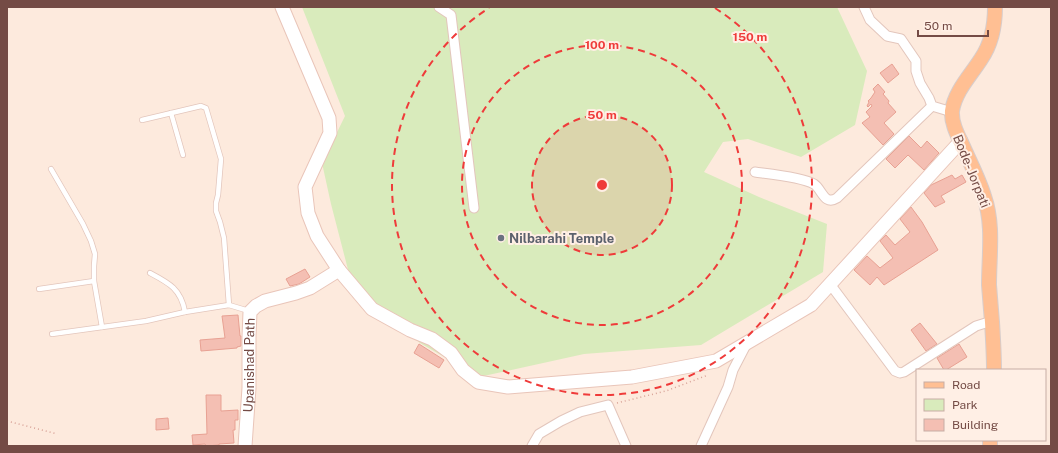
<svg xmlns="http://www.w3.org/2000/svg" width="1058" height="453" font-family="'Public Sans',sans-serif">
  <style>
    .green { fill: #d9ebbc }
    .building { fill: #f4bfb3; stroke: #e8a193 }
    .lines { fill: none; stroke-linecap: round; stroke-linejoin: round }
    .lane-casing { stroke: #e3c6bc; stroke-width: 6 }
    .street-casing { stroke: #e3c6bc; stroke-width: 11 }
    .secondary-casing { stroke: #e9c5b9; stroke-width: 15 }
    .primary-casing { stroke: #d8cdcb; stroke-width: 16 }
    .path { stroke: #d8a297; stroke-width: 1.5; stroke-dasharray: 1 3; stroke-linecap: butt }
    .lane { stroke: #fff; stroke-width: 4.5 }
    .street { stroke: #fff; stroke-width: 9 }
    .secondary { stroke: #fff; stroke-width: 13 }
    .primary { stroke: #ffbf93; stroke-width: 14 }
    .ring { fill: none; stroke: #ef3b3a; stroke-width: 2; stroke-dasharray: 7 5 }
    .worship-dot { fill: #6b7280; stroke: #ffefe5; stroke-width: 1.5 }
    .labels { text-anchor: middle; stroke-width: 4; stroke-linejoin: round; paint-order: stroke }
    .street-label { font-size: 13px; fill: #744b45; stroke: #ffefe5 }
    .worship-label { font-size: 13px; font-weight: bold; fill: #5b616d; stroke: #ffefe5; text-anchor: start }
    .centre { fill: #ef3b3a; stroke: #ffefe5; stroke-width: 2 }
    .ring-label { font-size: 12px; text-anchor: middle; font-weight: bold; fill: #ef3b3a; stroke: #ffefe5; stroke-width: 4; stroke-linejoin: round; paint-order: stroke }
  </style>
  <rect width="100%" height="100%" fill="#fdeadd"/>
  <!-- green -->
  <path class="green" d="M 302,7 L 837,7 L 867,71 L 855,125 L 801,157 L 748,139 L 723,142 L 704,172 L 759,197 L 827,224 L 823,272 L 701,345 L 584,354 L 479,377 L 420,343 L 352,285 L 331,204 L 322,163 L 345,116 Z"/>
  <!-- building -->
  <g class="building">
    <path d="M 892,64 L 899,74 L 888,83 L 880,73 Z"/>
    <path d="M 878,84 L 885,92 L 883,94 L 889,101 L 888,103 L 896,112 L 884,123 L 894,134 L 883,145 L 862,123 L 870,117 L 866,112 L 872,106 L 871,104 L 868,107 L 867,106 L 869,102 L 868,101 L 871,98 L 875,92 L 873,89 Z"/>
    <path d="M 909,136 L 921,148 L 927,141 L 939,153 L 924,170 L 908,155 L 895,168 L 886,159 Z"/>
    <path d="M 952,175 L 955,179 L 962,175 L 966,182 L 941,196 L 945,202 L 935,207 L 924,193 L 931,185 Z"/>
    <path d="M 911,207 L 922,222 L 938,250 L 884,285 L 877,277 L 870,285 L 854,270 L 867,256 L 880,268 L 893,258 L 880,241 L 886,235 L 895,245 L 910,232 L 900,219 Z"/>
    <path d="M 305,269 L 310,277 L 299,284 L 290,286 L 286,279 Z"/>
    <path d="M 238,315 L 240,336 L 241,336 L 241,346 L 237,347 L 237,348 L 201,351 L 200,340 L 225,338 L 222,316 Z"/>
    <path d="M 920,323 L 937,344 L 926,351 L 911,330 Z"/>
    <path d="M 419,344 L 444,360 L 439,368 L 414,353 Z"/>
    <path d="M 959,344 L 967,357 L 946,370 L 944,370 L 937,358 Z"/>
    <path d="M 206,395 L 221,395 L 221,411 L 238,410 L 238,420 L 235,420 L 235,430 L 233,430 L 234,443 L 219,444 L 219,445 L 206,446 L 205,444 L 193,445 L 192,435 L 207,434 Z"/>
    <path d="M 168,418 L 169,429 L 156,430 L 156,419 Z"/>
  </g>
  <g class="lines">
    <!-- lane casing -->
    <g class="lane-casing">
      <g id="lane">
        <path d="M 171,113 L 183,155"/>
        <path d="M 142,120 L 201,106 L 206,108 L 221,159 L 218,195 L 216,203 L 216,211 L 220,222 L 224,238 L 229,305"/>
        <path d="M 51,169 L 83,224 L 91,241 L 95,254 L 94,266 L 94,281 L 102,327"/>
        <path d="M 150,273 C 169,283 181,289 185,312"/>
        <path d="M 39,289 L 94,281"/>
        <path d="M 52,334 L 146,321 L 185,312 L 229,305 L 249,311"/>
      </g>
    </g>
    <!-- street casing -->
    <g class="street-casing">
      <g id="street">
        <path d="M 439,7 L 451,15 L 474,208"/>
        <path d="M 864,7 L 870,20 L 887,36 L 901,39 L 916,61 L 916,71 L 920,83 L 929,98 L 932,106 L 952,112"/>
        <path d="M 755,172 C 770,174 802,177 814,184 C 822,189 824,206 837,198 L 932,106"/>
        <path d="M 830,284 L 895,371 L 900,373 L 904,372 L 976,326 L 992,321"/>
        <path d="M 532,446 L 539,434 L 561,421 L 580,412 L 608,405 L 626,446"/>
        <path d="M 701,446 L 728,387 L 733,370 L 747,343"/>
      </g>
    </g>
    <!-- secondary casing -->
    <g class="secondary-casing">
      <g id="secondary">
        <path d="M 282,7 L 329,118 L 330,133 L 305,187 L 308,213 L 317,236 L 339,270 L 372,309 L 410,330 L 432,339 L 451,353 L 463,370 L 478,382 L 508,387 L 632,377 L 716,361 L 811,305 L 961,141"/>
        <path id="s1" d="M 245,446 L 249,388 L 249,337 L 250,312 L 256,306 L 265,301 L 296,293 L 310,288 L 339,270"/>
      </g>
    </g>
    <!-- primary casing -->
    <g class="primary-casing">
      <g id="primary">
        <path d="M 994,370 C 994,354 993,338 992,322 C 991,310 990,298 989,285 C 989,255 994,225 984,196 C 979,180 972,166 965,151 C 960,139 951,125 952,111 C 955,91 971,75 981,59 C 992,43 995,25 995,7"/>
        <path d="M 990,446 L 990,440"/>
      </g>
    </g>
    <!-- path -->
    <g class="path">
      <path d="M 617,403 L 666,391 L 708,375"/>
      <path d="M 7,421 L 57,434"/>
    </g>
    <!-- lane -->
    <use href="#lane" class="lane"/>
    <!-- street -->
    <use href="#street" class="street"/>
    <!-- secondary -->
    <use href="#secondary" class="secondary"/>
    <!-- primary -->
    <use href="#primary" class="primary"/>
  </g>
  <!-- distance rings -->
  <circle cx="602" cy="185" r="70" fill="#ef3b3a" fill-opacity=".12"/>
  <g class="ring">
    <circle cx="602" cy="185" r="70"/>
    <circle cx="602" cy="185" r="140"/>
    <path d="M715 8A210 210 0 1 1 489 8"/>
  </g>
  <!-- markers -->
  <circle class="worship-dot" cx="501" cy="238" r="4"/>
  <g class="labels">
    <!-- street labels -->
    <g class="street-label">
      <text transform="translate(972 171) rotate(68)" y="5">Bode- Jorpati</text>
      <text dy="5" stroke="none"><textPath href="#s1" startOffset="81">Upanishad Path</textPath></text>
    </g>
    <!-- worship labels -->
    <g class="worship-label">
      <text x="509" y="243">Nilbarahi Temple</text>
    </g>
  </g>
  <circle cx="602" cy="185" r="6" class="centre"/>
  <g class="ring-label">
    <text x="750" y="41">150 m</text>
    <text x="602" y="49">100 m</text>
    <text x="602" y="119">50 m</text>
  </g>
  <!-- border -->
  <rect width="1058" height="453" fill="none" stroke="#744b45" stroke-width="16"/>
  <!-- legend -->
  <rect x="916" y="369" width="130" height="72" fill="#ffefe5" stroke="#c7ada5"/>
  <rect x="924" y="382" width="20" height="6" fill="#ffbf93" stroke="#c7ada5"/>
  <text x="952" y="389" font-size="12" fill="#744b45">Road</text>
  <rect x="924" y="399" width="20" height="12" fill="#d9ebbc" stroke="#c7ada5"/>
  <text x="952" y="409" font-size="12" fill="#744b45">Park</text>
  <rect x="924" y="419" width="20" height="12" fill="#f4bfb3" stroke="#c7ada5"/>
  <text x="952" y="429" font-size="12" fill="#744b45">Building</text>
  <!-- scale -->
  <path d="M918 30v6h70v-6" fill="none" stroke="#744b45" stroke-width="2"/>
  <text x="924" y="30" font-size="12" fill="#744b45" stroke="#ffefe5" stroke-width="3" paint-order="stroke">50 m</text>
</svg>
